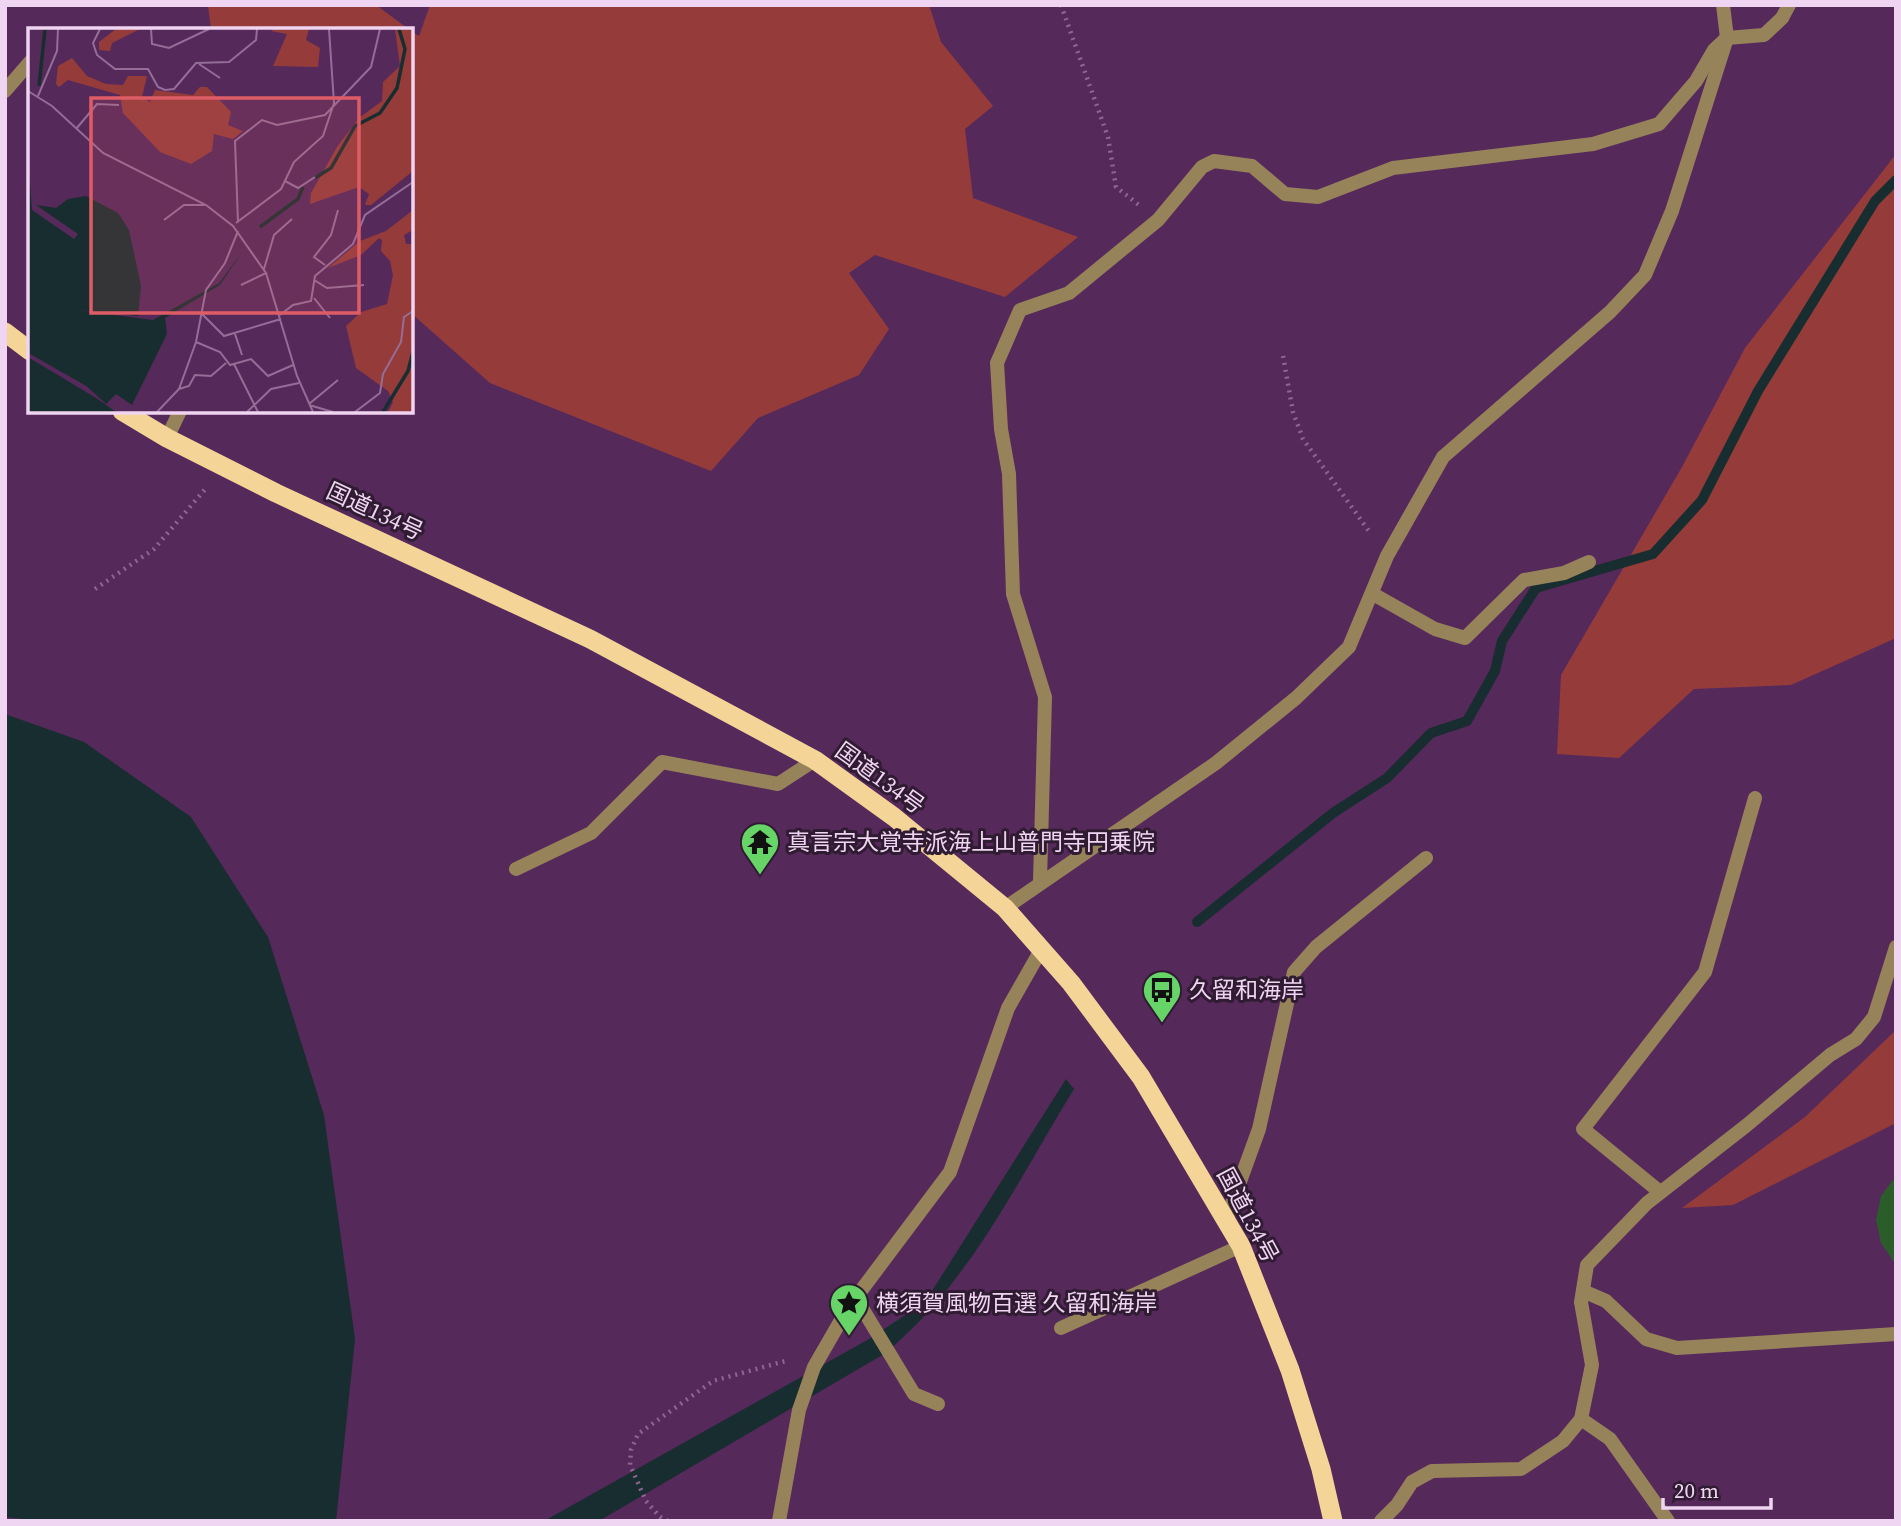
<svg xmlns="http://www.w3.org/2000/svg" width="1901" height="1526" font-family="'Source Serif 4','Noto Sans JP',serif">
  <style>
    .green { fill: #953c3b }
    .water { fill: #182d2f }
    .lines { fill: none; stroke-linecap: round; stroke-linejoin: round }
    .stream { stroke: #182d2f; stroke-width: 10 }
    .building { fill: #2a5d2a }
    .path { stroke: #8d6691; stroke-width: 4.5; stroke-dasharray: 2 5; stroke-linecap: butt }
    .service { stroke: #97835a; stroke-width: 14 }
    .minor { stroke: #97835a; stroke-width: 14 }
    .trunk { stroke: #f4d597; stroke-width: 19 }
    .labels { text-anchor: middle; stroke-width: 6; stroke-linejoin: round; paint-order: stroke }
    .street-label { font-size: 23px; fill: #f0d5f2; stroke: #301c32 }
    .poi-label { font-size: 23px; fill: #f0d5f2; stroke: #301c32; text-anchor: start }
    .inset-river { fill: none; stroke: #182d2f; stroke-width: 3.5 }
    .inset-road { fill: none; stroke: #946e97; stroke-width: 2 }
    .view { fill: #de5c65; fill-opacity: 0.15; stroke: #de5c65; stroke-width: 3.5 }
    .inset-edge { fill: none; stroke: #f0d5f2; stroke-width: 3.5 }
  </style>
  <rect width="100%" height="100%" fill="#56295b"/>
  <!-- green -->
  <g class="green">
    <path d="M 208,5 L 376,5 L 410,30 L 211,30 Z"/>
    <path d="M 430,5 L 929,5 L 941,42 L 993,106 L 965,129 L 973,198 L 1078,237 L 1005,297 L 875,255 L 849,273 L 889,329 L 859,375 L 758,418 L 711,471 L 490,383 L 411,313 L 411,31 L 419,36 Z"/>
    <path d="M 1896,154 L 1896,638 L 1791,685 L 1694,689 L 1619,758 L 1557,754 L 1561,675 L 1682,467 L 1745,348 Z"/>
    <path d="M 1896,1030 L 1896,1123 L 1733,1205 L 1682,1208 L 1805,1117 Z"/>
  </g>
  <!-- water -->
  <g class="water">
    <path d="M 5,714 L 84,742 L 191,817 L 268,937 L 324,1115 L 355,1339 L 336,1521 L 40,1521 L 5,1517 Z"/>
    <path d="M 1066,1079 L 1074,1089 C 1018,1180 968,1286 884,1354 L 599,1521 L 544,1521 L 869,1339 L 925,1302 Z"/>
  </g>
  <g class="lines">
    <!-- stream -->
    <path class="stream" d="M 1197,922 L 1333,813 L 1387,778 L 1431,733 L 1467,721 L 1495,671 L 1502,641 L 1536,588 L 1653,554 L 1702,500 L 1758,391 L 1875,201 L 1896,180"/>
  </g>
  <!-- building -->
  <path class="building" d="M 1896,1176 L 1896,1265 L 1881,1243 L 1876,1220 L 1881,1196 Z"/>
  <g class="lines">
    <!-- path -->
    <g class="path">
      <path d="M 1061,5 L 1108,137 L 1116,187 L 1139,205"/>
      <path d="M 1283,356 L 1293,412 L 1303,439 L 1371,534"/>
      <path d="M 95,589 L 154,549 L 207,487"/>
      <path d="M 668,1521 L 660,1517 L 646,1501 L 630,1465 L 631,1450 L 638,1434 L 713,1381 L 789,1360"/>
    </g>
    <!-- service -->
    <g class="service">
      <path d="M 1782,18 L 1789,5"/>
      <path d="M 5,91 L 30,62"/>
      <path d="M 167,438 L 180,411"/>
      <path d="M 1373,594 L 1435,629 L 1465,638 L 1524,580 L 1564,573 L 1589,562"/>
      <path d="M 516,869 L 591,833 L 662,762 L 778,784 L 815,760"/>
      <path d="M 1583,1291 L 1606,1301 L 1646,1339 L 1677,1348 L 1896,1334"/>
      <path d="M 856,1298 L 914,1394 L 938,1404"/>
      <path d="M 1061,1328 L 1241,1246"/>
      <path d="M 1581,1419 L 1610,1439 L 1668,1521"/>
    </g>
    <!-- minor -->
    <g class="minor">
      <path d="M 1040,881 L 1045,697 L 1013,594 L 1009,474 L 1001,429 L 997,363 L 1020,310 L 1069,293 L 1158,220 L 1202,167 L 1214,161 L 1252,166 L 1285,194 L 1318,197 L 1393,168 L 1593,144 L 1659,124 L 1696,81 L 1714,50 L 1727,38 L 1764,35 L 1782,18"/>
      <path d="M 1005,908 L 1216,763 L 1296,698 L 1349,647 L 1387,556 L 1443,457 L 1610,312 L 1645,275 L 1672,211 L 1727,38 L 1723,5"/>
      <path d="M 1660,1192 L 1583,1129 L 1705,972 L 1755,798"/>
      <path d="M 1226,1220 L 1259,1129 L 1294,972 L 1316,947 L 1426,858"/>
      <path d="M 779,1521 L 799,1410 L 814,1367 L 848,1308 L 950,1172 L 1008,1008 L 1041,950"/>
      <path d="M 1381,1521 L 1397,1505 L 1412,1482 L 1432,1471 L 1521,1469 L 1563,1441 L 1581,1419 L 1592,1365 L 1581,1302 L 1587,1265 L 1647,1203 L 1747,1125 L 1830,1055 L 1856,1039 L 1874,1017 L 1896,947"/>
    </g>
    <!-- trunk -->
    <g class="trunk">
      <path d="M 5,332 L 30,351"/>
      <path d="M 122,411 L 167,438 L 276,493 L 590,639 L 815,760 L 894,817 L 1005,908 L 1071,983 L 1141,1077 L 1241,1246 L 1290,1370 L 1321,1469 L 1333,1521"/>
    </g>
  </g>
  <!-- icons -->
  <defs>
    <g id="temple-pin" transform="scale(2.0125)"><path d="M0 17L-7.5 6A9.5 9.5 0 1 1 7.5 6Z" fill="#66d466" stroke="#301c32"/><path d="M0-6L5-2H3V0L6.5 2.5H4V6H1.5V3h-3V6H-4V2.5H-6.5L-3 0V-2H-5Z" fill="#111"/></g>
    <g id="bus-pin" transform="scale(2.0125)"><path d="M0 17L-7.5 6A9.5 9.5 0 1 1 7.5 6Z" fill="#66d466" stroke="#301c32"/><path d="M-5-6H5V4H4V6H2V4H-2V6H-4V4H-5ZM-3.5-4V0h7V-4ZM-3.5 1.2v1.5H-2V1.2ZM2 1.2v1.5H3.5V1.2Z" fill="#111"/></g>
    <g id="sight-pin" transform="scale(2.0125)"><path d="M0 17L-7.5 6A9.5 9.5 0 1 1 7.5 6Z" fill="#66d466" stroke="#301c32"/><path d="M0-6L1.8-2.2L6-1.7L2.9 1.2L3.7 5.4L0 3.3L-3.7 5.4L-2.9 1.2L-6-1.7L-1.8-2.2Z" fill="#111"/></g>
  </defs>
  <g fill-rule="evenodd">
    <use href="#temple-pin" x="760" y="842"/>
    <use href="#bus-pin" x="1162" y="990"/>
    <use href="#sight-pin" x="849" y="1303"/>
  </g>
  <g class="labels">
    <!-- street labels -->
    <g class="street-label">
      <text transform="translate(375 511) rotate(25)" y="8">国道134号</text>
      <text transform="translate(880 778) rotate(36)" y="8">国道134号</text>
      <text transform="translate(1248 1215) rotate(62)" y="8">国道134号</text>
    </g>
    <!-- poi labels -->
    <g class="poi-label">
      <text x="787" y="850">真言宗大覚寺派海上山普門寺円乗院</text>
      <text x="1189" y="998">久留和海岸</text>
      <text x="876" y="1311">横須賀風物百選 久留和海岸</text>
    </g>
  </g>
  <!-- overview -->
  <g transform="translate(28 28)">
    <rect width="385" height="385" fill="#56295b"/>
    <path d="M 88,1 L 112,1 L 84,15 L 82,23 L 71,22 L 71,14 ZM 246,1 L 281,1 L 278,12 L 292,20 L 290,39 L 245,38 L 259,6 L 243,3 ZM 367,1 L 385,1 L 385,143 L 343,177 L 337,177 L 341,166 L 331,159 L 282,176 L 283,165 L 309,119 L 331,90 L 354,73 L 355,54 L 372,38 ZM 44,30 L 59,48 L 78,56 L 95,57 L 100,48 L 119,48 L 114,69 L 122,74 L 127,62 L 165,67 L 172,59 L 179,59 L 203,84 L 200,97 L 215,103 L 205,111 L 186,106 L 184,123 L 163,136 L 132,124 L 95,85 L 92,67 L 40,52 L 31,59 L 28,56 L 30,38 ZM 385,182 L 385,202 L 376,207 L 378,216 L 385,216 L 385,384 L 360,384 L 365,374 L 360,363 L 328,340 L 318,298 L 333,284 L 359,276 L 365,247 L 362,233 L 353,223 L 354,212 L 351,210 L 333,227 L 300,240 L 332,213 L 358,203 Z" fill="#953c3b"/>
    <path d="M 0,128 L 4,182 L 46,211 L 50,206 L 8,177 L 28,180 L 40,171 L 58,168 L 90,185 L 101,202 L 113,258 L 110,288 L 49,282 L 125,292 L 191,255 L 215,223 L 192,257 L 137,290 L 139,306 L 104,377 L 88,366 L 78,376 L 58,358 L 0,325 ZM 0,329 L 56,361 L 88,384 L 0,384 Z" fill="#182d2f"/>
    <path d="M 0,325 L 58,358 L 78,376 L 0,329 Z" fill="#56295b"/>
    <path class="inset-river" d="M 11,58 L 17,1M 287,150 L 303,140 L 327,98 L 352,85 L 369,60 L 377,21 L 371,1M 232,199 L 270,171 L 275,159M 355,384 L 380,343 L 385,324"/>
    <path class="inset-road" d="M 72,1 L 65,15 L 69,27 L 87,41 L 120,41 L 130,59 L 137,62 L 146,61 L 168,35 L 201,34 L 228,12 L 229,1M 123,1 L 124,16 L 141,20 L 181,1M 171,36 L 192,50M 0,63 L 24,78 L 75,125 L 178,177 L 205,198 L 238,245 L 269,348 L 285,384M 10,68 L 29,23 L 30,1M 48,101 L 69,76 L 91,77M 257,153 L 270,160 L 287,149M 136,192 L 156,177 L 178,177M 210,194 L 207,113 L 234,92 L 249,97 L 297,87 L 343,39 L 352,1M 208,195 L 253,161 L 266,134 L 295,108 L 306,75 L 301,1M 297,237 L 286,229 L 303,207 L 310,182M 236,241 L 246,207 L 264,191M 286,252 L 299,260 L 336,257M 213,257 L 238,245M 286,270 L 302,290M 173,285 L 196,308 L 253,291M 252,287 L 265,277 L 283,273 L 287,248 L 325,216 L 337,187 L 385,154M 207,306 L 214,327M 168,314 L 192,324 L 202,337 L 223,331 L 240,348 L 265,337M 206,336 L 230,384M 151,361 L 161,358 L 167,347 L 183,348 L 198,335M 281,376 L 310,352M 281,377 L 305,384M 129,384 L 151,361 L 168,314 L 178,262 L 197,235 L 210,203M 219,384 L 243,361 L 271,355M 327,384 L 352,365 L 355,346 L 373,314 L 376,289 L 385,283"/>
    <path class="view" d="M 63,70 L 331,70 L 331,285 L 63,285 Z"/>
    <rect width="385" height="385" class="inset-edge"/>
  </g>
  <!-- border -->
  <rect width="1901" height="1526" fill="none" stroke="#f0d5f2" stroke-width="14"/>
  <!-- scale -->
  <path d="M1663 1498v10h108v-10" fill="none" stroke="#f0d5f2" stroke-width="3.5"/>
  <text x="1674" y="1498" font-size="21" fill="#f0d5f2" stroke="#301c32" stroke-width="5" paint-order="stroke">20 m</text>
</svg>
